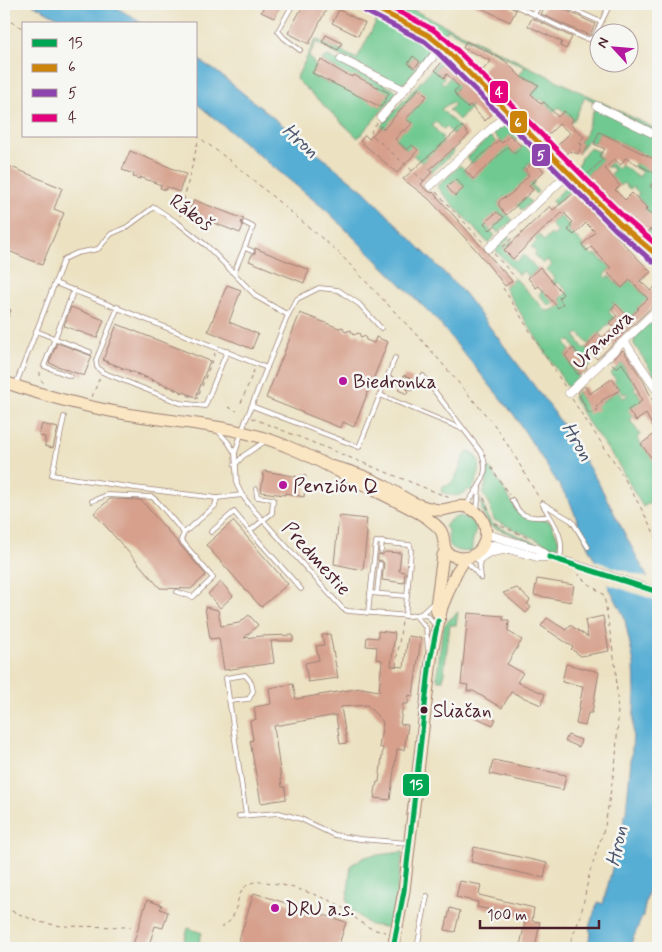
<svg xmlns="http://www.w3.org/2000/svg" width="662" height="952" font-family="Mynerve,sans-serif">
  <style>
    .green { fill: #6fc990; stroke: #5c745e }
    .water { fill: #57aed4; stroke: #506680 }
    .pier { fill: #ece2c2 }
    .building { fill: #d6a08c }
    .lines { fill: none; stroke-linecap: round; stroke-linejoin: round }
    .lane-casing { stroke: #9b8076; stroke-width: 5.5 }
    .street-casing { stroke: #9b8076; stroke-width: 9 }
    .secondary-casing { stroke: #9b8076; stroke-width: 13 }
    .path { stroke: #9b8076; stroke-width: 1; stroke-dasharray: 4 4; stroke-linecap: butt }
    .lane { stroke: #fff; stroke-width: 4 }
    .street { stroke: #fff; stroke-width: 8 }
    .secondary { stroke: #fbe6c3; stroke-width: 11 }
    .bus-1-casing { stroke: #f6f6f2; stroke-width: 9 }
    .bus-2-casing { stroke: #f6f6f2; stroke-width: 9 }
    .bus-3-casing { stroke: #f6f6f2; stroke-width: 9 }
    .bus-4-casing { stroke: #f6f6f2; stroke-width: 9 }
    .bus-1 { stroke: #00a651; stroke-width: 5 }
    .bus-2 { stroke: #cc840b; stroke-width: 5 }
    .bus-3 { stroke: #8e44ad; stroke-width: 5 }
    .bus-4 { stroke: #e5007d; stroke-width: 5 }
    .poi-dot { fill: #b5179e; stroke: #f6f6f2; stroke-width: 2 }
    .bus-dot { fill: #4a1f2b; stroke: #f6f6f2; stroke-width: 2 }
    .labels { text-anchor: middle; stroke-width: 5; stroke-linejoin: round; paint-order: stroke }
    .bus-label { font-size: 19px; fill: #4a1f2b; stroke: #f6f6f2; text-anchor: start }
    .street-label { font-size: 20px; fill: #4a1f2b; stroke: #f6f6f2 }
    .poi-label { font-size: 20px; fill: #4a1f2b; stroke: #f6f6f2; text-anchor: start }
    .water-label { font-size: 21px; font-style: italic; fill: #4f586f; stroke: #f6f6f2 }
    .line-badge { stroke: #f6f6f2; stroke-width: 2 }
    .badge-label { font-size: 14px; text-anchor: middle; font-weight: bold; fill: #fff }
  </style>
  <rect width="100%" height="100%" fill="#f6f6f2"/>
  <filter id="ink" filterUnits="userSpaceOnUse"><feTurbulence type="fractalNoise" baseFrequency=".02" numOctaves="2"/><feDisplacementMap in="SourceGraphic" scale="10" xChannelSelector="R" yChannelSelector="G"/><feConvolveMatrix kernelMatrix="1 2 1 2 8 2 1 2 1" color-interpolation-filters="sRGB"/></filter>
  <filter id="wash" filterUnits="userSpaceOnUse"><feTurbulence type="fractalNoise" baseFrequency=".0096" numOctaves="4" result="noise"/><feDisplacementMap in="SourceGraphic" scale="20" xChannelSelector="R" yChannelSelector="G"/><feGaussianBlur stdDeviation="1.12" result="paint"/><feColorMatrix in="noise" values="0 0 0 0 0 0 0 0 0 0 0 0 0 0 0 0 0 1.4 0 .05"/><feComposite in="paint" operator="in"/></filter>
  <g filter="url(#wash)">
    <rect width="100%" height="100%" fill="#ece2c2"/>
    <!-- green -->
    <g class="green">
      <path d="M 380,4 L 401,4 L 658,130 L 658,133 L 585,97 L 574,120 L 570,124 L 572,119 L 559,107 L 554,112 L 541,99 L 539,101 L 522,87 L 533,92 L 539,86 L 525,79 L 524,80 L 519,75 L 525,67 L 447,29 L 443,37 L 417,22 Z"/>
      <path d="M 377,20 L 413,36 L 429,47 C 430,59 413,76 404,83 L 398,84 L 330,51 L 330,49 L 316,42 L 309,56 L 316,67 L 311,75 L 329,84 L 338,70 L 321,60 L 328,56 L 397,91 L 397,93 L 358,138 L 296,79 L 316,39 L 357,59 Z"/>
      <path d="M 440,60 L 442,62 L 435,70 L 444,78 L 441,81 L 444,84 L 454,73 L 457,76 L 453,80 L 459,86 L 454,91 L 454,93 L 467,108 L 470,105 L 471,107 L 459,120 L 449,110 L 455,105 L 453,103 L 450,103 L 441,109 L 460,128 L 453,134 L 446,127 L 443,129 L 436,122 L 432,125 L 443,138 L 441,140 L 444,143 L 426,159 L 433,166 L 452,150 L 454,152 L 432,172 L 381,126 Z"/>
      <path d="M 595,107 L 658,138 L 658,161 L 651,157 L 645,168 L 658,175 L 651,186 L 658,193 L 658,215 L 650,229 L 658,234 L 654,240 L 646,235 L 650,229 L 645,225 L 645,210 L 647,208 L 637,196 L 639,193 L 633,187 L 630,189 L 623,183 L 620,186 L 610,176 L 614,170 L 609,166 L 608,168 L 601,161 L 585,177 L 577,169 L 581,158 L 589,148 L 599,152 L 597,156 L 603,159 L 608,155 L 609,161 L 617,169 L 621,165 L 639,177 L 642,172 L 634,167 L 640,152 L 619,142 L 607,148 L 612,138 L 600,132 L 594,143 L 587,140 L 578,154 L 582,144 L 579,142 L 584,137 Z"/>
      <path d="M 504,123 L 518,139 L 516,141 L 503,143 L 515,153 L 524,144 L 542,162 L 538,165 L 534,162 L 530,164 L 528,163 L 525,170 L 535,182 L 532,185 L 538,192 L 536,194 L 524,181 L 515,191 L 523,199 L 526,197 L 531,202 L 522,210 L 509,196 L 506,198 L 504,197 L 499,202 L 499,206 L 513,220 L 498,233 L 493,227 L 501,220 L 495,214 L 485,223 L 495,236 L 488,243 L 437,187 L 460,165 L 473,179 L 482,170 L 474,161 L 472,164 L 467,158 L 490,136 L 498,144 L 501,142 L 493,133 Z"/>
      <path d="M 529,139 L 549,159 L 546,162 L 526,142 Z"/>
      <path d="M 567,186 L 570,190 L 555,205 L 552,201 Z"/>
      <path d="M 560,215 L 571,227 L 568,230 L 583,244 L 582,245 L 593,256 L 596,254 L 605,263 L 610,259 L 623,255 L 604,275 L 607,278 L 609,276 L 622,288 L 639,270 L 646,276 L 636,286 L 648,299 L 629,318 L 613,302 L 612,303 L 615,307 L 613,307 L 609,312 L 614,318 L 589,345 L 579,333 L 575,336 L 584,349 L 586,347 L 592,354 L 589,357 L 593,362 L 587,368 L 570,340 L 565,343 L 570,351 L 565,355 L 579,377 L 568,388 L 504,287 L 515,278 L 546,311 L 552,310 L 563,304 L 560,299 L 568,292 L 558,282 L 545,293 L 554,303 L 551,305 L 547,304 L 539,294 L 555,279 L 547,270 L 552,265 L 547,260 L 543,264 L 534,255 L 536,252 L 531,247 L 537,241 L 534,238 L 538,234 L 544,241 L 551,234 L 553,236 L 558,232 L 550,224 Z"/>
      <path d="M 508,236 L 510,238 L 501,247 L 503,248 L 512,240 L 513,241 L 505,250 L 516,262 L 524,255 L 537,269 L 529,277 L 524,271 L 519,275 L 496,251 L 497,246 Z"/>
      <path d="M 658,316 L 658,381 L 634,344 C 633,333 650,323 658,316 Z"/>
      <path d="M 622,363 L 636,387 L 634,389 L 635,391 L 637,391 L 646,409 L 633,417 L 630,420 L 640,435 L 637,438 L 639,441 L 656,464 L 652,466 L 658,473 L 658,497 L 643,507 L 617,462 L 587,421 L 573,397 L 578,391 L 585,405 L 596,406 L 617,391 L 623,398 L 628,395 L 626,393 L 623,394 L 612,384 L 616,380 L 611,373 Z"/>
      <path d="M 469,451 L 475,454 C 484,467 478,477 472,490 C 464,490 470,489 464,493 C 456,498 449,495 441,492 L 443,486 L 447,486 C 460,479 458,461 469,451 Z"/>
      <path d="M 489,468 C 498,477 516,513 523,516 C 531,520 542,518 550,522 L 559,540 L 558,549 L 494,520 L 487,499 L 483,495 Z"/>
      <path d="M 481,499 L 489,520 L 492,524 L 552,550 L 551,552 L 489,525 L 482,512 Z"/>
      <path d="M 459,516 L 468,518 L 476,526 C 475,536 471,542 472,551 C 454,553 447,549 448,530 L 445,527 L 450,520 Z"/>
      <path d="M 458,612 L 456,625 L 450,625 L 443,680 L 438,680 L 437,677 L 442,633 L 445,624 Z"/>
      <path d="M 403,852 L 391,928 L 370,925 L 351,910 L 347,900 L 351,865 L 367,856 Z"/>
      <path d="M 188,928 L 202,933 L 197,948 L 182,948 Z"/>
    </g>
    <!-- water -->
    <g class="water">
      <path d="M 32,4 L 111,4 L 143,24 L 70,24 Z"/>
      <path d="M 196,58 L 217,72 L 365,192 L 464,293 L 554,412 L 598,482 L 658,598 L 658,844 L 643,915 L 629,948 L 586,948 L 591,934 L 589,927 L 598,902 L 603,904 L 605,897 L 626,812 L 632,750 L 635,692 L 634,663 L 624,616 L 588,547 L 570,502 L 514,415 L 436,319 L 327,211 L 196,103 Z"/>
    </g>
    <!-- pier -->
    <path class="pier" d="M 592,560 L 651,579 L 658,593 L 658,601 L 604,583 Z"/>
    <g id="blocks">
      <!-- building -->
      <g class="building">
        <path d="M 265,4 L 281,4 L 274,18 L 261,12 Z"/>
        <path d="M 304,4 L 329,4 L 309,44 L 288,33 Z"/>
        <path d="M 473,4 L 508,4 L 510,7 L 516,10 L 510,22 Z"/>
        <path d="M 546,4 L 553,4 L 595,24 L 590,35 L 576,30 L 541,14 Z"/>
        <path d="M 339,10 L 365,23 L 358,36 L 332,23 Z"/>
        <path d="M 532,18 L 572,37 L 566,49 L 560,46 L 562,42 L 528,26 Z"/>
        <path d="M 326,35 L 342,43 L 338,50 L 322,42 Z"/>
        <path d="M 466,41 L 504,60 L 521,77 L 539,85 L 531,94 L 541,104 L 544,102 L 558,117 L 564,111 L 573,119 L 570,124 L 584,137 L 578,143 L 582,144 L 578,154 L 570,151 L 563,157 L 554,149 L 570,133 L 559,124 L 545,138 L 481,72 L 491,61 L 463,48 Z"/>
        <path d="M 413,56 L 420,62 L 414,68 L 408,63 Z"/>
        <path d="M 321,60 L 345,74 L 353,77 L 354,75 L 389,93 L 381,107 L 312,73 Z"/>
        <path d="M 442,62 L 494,112 L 485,121 L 472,107 L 470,105 L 467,108 L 456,96 L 454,91 L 459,87 L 447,74 L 444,78 L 435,70 Z"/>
        <path d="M 419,88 L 427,96 L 406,119 L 412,123 L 405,131 L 403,130 L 395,139 L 407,150 L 412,145 L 418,150 L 397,173 L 360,141 L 365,135 L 369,139 L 381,126 L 384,129 Z"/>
        <path d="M 462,126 L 469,135 L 429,170 L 432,172 L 421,184 L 426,190 L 432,193 L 433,192 L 502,270 L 512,281 L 505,286 L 477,251 L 429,199 L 403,179 Z"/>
        <path d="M 599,132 L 658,161 L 658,175 L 625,158 L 621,165 L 614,159 L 605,168 L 620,186 L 615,190 L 625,200 L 632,193 L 647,208 L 645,210 L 658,220 L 658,234 L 650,229 L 646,235 L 628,223 L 585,177 L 603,159 L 599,156 L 605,149 L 594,144 Z"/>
        <path d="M 510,135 L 522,147 L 514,154 L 508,147 L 473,179 L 465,170 L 499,140 L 502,143 Z"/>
        <path d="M 130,151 L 186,174 L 179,192 L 167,187 L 166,190 L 160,188 L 161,185 L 140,177 L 140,179 L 133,177 L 134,174 L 122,170 Z"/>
        <path d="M 533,161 L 544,171 L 529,186 L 533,190 L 506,215 L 499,206 L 499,202 L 504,197 L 505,198 L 513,192 L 529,175 L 525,170 Z"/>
        <path d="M 4,164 L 62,188 L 54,209 L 64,213 L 42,265 L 4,249 Z"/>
        <path d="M 658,176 L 658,193 L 650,186 Z"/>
        <path d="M 456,179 L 464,188 L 455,196 L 447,187 Z"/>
        <path d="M 574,193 L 651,272 L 640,281 L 651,291 L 658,283 L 658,301 L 597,359 L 586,348 L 598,333 L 603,338 L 614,328 L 609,323 L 617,316 L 611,309 L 616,304 L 629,318 L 639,309 L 637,308 L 648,299 L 630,280 L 622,288 L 607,272 L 611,268 L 591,247 L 587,251 L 582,245 L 595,232 L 586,223 L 574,235 L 568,230 L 571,227 L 570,225 L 573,222 L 563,212 L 550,224 L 550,223 L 513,259 L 504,250 L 550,206 L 553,210 Z"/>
        <path d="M 194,200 L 244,219 L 241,222 L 243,226 L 240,233 L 188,213 Z"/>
        <path d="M 497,212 L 504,217 L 490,230 L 484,223 Z"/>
        <path d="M 255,248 L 309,270 L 304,283 L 249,261 L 252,255 L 255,253 Z"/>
        <path d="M 540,267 L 563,294 L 559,298 L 563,304 L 558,308 L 539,286 L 536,288 L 528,278 Z"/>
        <path d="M 227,285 L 241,290 L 229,322 L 258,334 L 252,349 L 208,331 Z"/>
        <path d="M 71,307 L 104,320 L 97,338 L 64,326 Z"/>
        <path d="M 4,308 L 11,310 L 4,327 Z"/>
        <path d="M 300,313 L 339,328 L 343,327 L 345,332 L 351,330 L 353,335 L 359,333 L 361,338 L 365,336 L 366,340 L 374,343 L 376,337 L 388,342 L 354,427 L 343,422 L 341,428 L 266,398 Z"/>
        <path d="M 117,324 L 210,361 L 196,397 L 103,360 Z"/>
        <path d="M 57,343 L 92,356 L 84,376 L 49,363 Z"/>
        <path d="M 574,348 L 587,368 L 580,374 L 577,374 L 565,355 Z"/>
        <path d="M 623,350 L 644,382 L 658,412 L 658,467 L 641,444 L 656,433 L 646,414 L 636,421 L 628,410 L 642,401 L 636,387 L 622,363 L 617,368 L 610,362 Z"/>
        <path d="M 404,375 L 413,379 L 411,383 L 406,386 L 408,390 L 407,394 L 398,390 L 400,386 L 404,385 L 403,380 Z"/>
        <path d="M 612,379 L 620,390 L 601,401 L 602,403 L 596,406 L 598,410 L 589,414 L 578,392 L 585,386 L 589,394 Z"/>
        <path d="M 42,424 L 58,428 L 53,448 L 45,446 L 45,437 L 39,436 Z"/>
        <path d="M 264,471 L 299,477 L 300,475 L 306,476 L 304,497 L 285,493 L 285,495 L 261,492 Z"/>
        <path d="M 110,499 L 141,500 L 206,575 L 191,589 L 160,588 L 94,513 Z"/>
        <path d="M 339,516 L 367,519 L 365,531 L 367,532 L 363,570 L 334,564 Z"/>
        <path d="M 233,521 L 288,584 L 261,607 L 206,545 Z"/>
        <path d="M 385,552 L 401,553 L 399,571 L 405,572 L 404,583 L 382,580 L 384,563 L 381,560 L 378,561 L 378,554 L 382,555 Z"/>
        <path d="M 537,579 L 574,585 L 571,602 L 534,595 Z"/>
        <path d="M 221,582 L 233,596 L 220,608 L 208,594 Z"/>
        <path d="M 517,588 L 530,600 L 527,604 L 531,607 L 526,613 L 503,593 Z"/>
        <path d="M 205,607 L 218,610 L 221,626 L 239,623 L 249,615 L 258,625 L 244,638 L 261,636 L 293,635 L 293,641 L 271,641 L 274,663 L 224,670 L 219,638 L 210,639 Z"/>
        <path d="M 468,613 L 503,616 L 503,620 L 509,620 L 508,631 L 522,640 L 507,664 L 523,673 L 517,682 L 545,694 L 541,705 L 511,692 L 502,708 L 473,691 L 467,691 L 468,685 L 461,684 Z"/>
        <path d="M 603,616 L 609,651 L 581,656 L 571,649 L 573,647 L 541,626 L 547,618 L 566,630 L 570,625 L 588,637 L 585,620 Z"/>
        <path d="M 378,631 L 395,633 L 391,666 L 404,667 L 408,636 L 421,638 L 413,696 L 409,695 L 408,704 L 403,704 L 400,724 L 408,725 L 404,750 L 397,749 L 390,800 L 374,798 L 377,782 L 379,782 L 383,748 L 379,747 L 383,722 L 367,705 L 341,707 L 347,743 L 340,744 L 336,715 L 274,726 L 282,787 L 285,787 L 286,799 L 261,803 L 250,741 L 253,740 L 250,721 L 256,719 L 254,707 L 271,704 L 269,688 L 293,684 L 296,699 L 361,688 L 379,691 L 382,660 L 376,659 L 377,647 L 366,646 L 367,637 L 378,638 Z"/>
        <path d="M 330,634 L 338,678 L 308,682 L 305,663 L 319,660 L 316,646 L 324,645 L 322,635 Z"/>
        <path d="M 566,664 L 599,672 L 592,713 L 588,713 L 585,726 L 576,724 L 583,686 L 562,682 Z"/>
        <path d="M 470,708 L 496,719 L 493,725 L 468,714 Z"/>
        <path d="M 568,735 L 581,740 L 579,747 L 565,741 Z"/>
        <path d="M 493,760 L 566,775 L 563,790 L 490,774 Z"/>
        <path d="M 474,847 L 547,863 L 544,878 L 471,862 Z"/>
        <path d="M 460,881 L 481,885 L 479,895 L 534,908 L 532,921 L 540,922 L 535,948 L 520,946 L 526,917 L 477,907 L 478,902 L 456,897 Z"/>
        <path d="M 254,893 L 346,922 L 338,948 L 243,948 L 237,946 Z"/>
        <path d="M 147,900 L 162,905 L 160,909 L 168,912 L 163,928 L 155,926 L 148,948 L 132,948 Z"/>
        <path d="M 450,908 L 460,911 L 455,932 L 445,930 Z"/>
      </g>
    </g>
  </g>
  <g filter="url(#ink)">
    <use href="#blocks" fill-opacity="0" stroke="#9b8076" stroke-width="1"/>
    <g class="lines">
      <!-- lane casing -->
      <g class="lane-casing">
        <g id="lane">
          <path d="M 293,4 L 278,31 L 284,38 L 300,50"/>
          <path d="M 512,4 L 583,38 L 589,39 L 594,37 L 610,4"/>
          <path d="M 561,4 L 601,22"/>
          <path d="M 534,14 L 540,4"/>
          <path d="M 245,248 L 252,251"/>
          <path d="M 234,273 L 253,227 L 245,223"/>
          <path d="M 55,283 L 267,368"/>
          <path d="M 118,307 L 96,360 L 97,367 L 102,372 L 180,403 L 205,406 L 227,351"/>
          <path d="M 381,328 L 359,304 L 338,290 L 319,288 L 297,299 L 288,315 L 245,422 L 235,453 L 237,485 L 242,495 L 252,508 L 343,609 L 348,611 L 410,616 L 421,614 L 432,604"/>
          <path d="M 36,331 L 90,352"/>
          <path d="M 70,376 L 44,366 L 74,290"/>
          <path d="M 387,377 L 401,383"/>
          <path d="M 16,384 L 64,259 L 77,253 L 98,249 L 111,234 L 127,227 L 154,207 L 178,223 L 207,246 L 257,297 L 288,315"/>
          <path d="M 410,387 L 412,388 L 423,376 L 481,452 C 492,474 478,487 467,504"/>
          <path d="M 380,395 L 395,358"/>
          <path d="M 252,406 L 359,447 L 380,395 L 465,430"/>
          <path d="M 64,417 L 52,475 L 135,488 L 217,498 L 242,495"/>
          <path d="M 218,431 L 228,442 L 235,453"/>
          <path d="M 235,465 L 243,456 L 264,442"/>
          <path d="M 512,500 C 515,504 517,510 521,513 C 528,518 542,518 549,516"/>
          <path d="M 92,501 L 107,495 L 152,497 L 157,501 L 184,533"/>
          <path d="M 542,503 L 572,521 L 588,547"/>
          <path d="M 543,505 C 554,524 565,536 560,559"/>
          <path d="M 477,511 L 479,488"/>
          <path d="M 250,531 L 301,589"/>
          <path d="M 211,532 L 234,512 L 250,531 L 272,513 L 273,499 L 257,497 L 256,489"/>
          <path d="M 381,551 L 382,542"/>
          <path d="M 479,559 L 481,578"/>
          <path d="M 469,564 L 481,578"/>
          <path d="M 177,592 L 193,597 L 213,578 L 181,540 L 184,533 L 215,506 L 217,498"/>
          <path d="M 370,593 L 407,596 L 405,616"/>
          <path d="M 377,593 L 380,564"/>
          <path d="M 368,613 L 376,542 L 410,545 L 411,550 L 407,596"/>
          <path d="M 421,614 L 428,616 L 435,625"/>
          <path d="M 415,615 L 426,628 L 428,649"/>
          <path d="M 229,701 L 249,699 L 253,691 L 251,682 L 245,675 L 226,678 L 246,815"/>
          <path d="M 239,816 L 279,813 L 301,819 L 334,835 L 360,839 L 408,843"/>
          <path d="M 417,948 L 427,896"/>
        </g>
      </g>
      <!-- street casing -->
      <g class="street-casing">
        <g id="street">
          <path d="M 368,4 L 428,35 L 442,46 L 620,224 L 658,256"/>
          <path d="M 341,59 L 404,90"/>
          <path d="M 597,106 L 658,136"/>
          <path d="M 381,117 L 442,46"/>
          <path d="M 430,186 L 509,112"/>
          <path d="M 489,248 L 569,173"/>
          <path d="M 624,341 L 658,392"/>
          <path d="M 569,393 L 658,309"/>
          <path d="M 486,534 L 538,549 L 549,557"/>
          <path d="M 483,546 L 495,545 L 537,557 L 553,557 L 658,592"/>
          <path d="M 479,559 L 488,553 L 508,549"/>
        </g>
      </g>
      <!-- secondary casing -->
      <g class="secondary-casing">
        <g id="secondary">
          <path d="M 4,382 C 48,397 93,409 139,416 C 190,424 238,426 286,446 C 317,458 344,475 374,490 C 391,499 411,507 427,518 C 432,522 438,526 441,531 C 447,541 439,553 457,557 C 486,564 496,523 473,510 C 461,502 453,509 441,510 C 434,510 425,507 419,505 C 406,501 395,491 383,485 C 366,476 348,470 330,466"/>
          <path d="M 437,612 L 436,606 L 443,555"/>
          <path d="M 393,948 L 404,891 L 432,652 L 442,607 L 456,573 L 462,564"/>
        </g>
      </g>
      <!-- path -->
      <g class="path">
        <path d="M 4,18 L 24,29"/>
        <path d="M 377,123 L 371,131 L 372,135 L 424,181"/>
        <path d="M 507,124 L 557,174"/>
        <path d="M 196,135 L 233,163 L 337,251 L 429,348 L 496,427 L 513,453 L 539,498"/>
        <path d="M 436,192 L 483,242"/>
        <path d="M 180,216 L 199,137"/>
        <path d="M 628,245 L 632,243"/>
        <path d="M 503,247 L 512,238"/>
        <path d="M 494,254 L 516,278"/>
        <path d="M 503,288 L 565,387"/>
        <path d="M 106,362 L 197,399 L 215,353"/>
        <path d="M 40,372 L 40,379 L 45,384"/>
        <path d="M 92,397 L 100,377"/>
        <path d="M 572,399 C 586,421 601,442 615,463 C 631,489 645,515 658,541"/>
        <path d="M 241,403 L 254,370"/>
        <path d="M 228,407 L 237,411"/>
        <path d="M 252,418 L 450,498"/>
        <path d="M 491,467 L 509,495"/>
        <path d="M 484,498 L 489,511"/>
        <path d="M 494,523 L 527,537"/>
        <path d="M 396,666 L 402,621"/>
        <path d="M 4,908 L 39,922 L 61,926 L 131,927"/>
        <path d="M 221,928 C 224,926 227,923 230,921 C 239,910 235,892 249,884 C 262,875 323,896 337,904 C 355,915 363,930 386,932"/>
        <path d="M 568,948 L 581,915 L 589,875 L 605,826 L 616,758 L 618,717 L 616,670 L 604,595 L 580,577 L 579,574"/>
      </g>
      <!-- lane -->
      <use href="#lane" class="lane"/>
      <!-- street -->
      <use href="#street" class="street"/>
      <!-- secondary -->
      <use href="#secondary" class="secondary"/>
      <!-- bus-1 casing -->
      <g class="bus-1-casing">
        <g id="bus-1">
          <path d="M 549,557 L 658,592"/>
          <path d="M 393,948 L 404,891 L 430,661 L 438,621"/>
        </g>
      </g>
      <!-- bus-2 casing -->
      <g class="bus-2-casing">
        <path id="bus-2" d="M 368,4 L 428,35 L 442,46 L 620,224 L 658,256"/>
      </g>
      <!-- bus-3 casing -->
      <g class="bus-3-casing">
        <path id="bus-3" d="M 365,11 L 424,41 L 437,52 L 615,229 L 653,262"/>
      </g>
      <!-- bus-4 casing -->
      <g class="bus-4-casing">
        <path id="bus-4" d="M 384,4 L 432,29 L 447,40 L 625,218 L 658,246"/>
      </g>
      <!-- bus-1 -->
      <use href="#bus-1" class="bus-1"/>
      <!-- bus-2 -->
      <use href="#bus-2" class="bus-2"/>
      <!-- bus-3 -->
      <use href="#bus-3" class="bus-3"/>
      <!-- bus-4 -->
      <use href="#bus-4" class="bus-4"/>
    </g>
  </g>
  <!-- markers -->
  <g class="poi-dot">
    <circle cx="343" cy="381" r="5"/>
    <circle cx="283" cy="485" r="5"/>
    <circle cx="275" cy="908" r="5"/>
  </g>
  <circle class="bus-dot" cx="424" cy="710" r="4.5"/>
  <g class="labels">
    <!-- bus labels -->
    <g class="bus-label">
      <text x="433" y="717">Sliačan</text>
    </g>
    <!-- street labels -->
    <g class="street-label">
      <text transform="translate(192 212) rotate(36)" y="7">Rákoš</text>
      <text transform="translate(602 339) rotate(-43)" y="7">Uramova</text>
      <text transform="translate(317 558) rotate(48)" y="7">Predmestie</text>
    </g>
    <!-- poi labels -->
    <g class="poi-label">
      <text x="353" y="388">Biedronka</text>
      <text x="293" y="492">Penzión Q</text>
      <text x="285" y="915">DRU a.s.</text>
    </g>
    <!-- water labels -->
    <g class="water-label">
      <text transform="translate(301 140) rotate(40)" y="7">Hron</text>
      <text transform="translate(578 441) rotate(57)" y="7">Hron</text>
      <text transform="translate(616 846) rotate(-79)" y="7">Hron</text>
    </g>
  </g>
  <g class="line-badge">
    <rect x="489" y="80" width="20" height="24" rx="5" fill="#e5007d"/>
    <rect x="509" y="110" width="19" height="24" rx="5" fill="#cc840b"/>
    <rect x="531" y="143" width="20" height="24" rx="5" fill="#8e44ad"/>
    <rect x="402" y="773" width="28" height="24" rx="5" fill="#00a651"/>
  </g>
  <g class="badge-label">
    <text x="499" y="97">4</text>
    <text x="518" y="127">6</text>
    <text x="541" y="160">5</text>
    <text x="416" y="789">15</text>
  </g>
  <!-- margin -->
  <rect width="662" height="952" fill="none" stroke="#f6f6f2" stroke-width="20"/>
  <!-- legend -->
  <rect x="22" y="22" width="175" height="115" fill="#f6f6f2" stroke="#b1a0a2"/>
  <rect x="32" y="39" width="25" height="8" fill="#00a651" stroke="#b1a0a2"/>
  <text x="68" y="48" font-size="15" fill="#4a1f2b">15</text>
  <rect x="32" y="64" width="25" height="8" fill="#cc840b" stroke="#b1a0a2"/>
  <text x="68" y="72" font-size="15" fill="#4a1f2b">6</text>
  <rect x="32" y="89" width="25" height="8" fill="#8e44ad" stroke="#b1a0a2"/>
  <text x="68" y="98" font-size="15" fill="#4a1f2b">5</text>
  <rect x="32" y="114" width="25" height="8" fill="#e5007d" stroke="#b1a0a2"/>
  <text x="68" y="122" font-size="15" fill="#4a1f2b">4</text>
  <!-- north arrow -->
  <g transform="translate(614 48) rotate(296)"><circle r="24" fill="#f6f6f2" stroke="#b1a0a2"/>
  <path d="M0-4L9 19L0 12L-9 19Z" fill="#b5179e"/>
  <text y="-8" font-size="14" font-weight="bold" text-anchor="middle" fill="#4a1f2b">N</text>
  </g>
  <!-- scale -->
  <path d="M480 920v8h119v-8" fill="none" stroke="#4a1f2b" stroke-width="2.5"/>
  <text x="487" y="920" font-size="15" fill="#4a1f2b" stroke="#f6f6f2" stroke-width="4" paint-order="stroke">100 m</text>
</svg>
